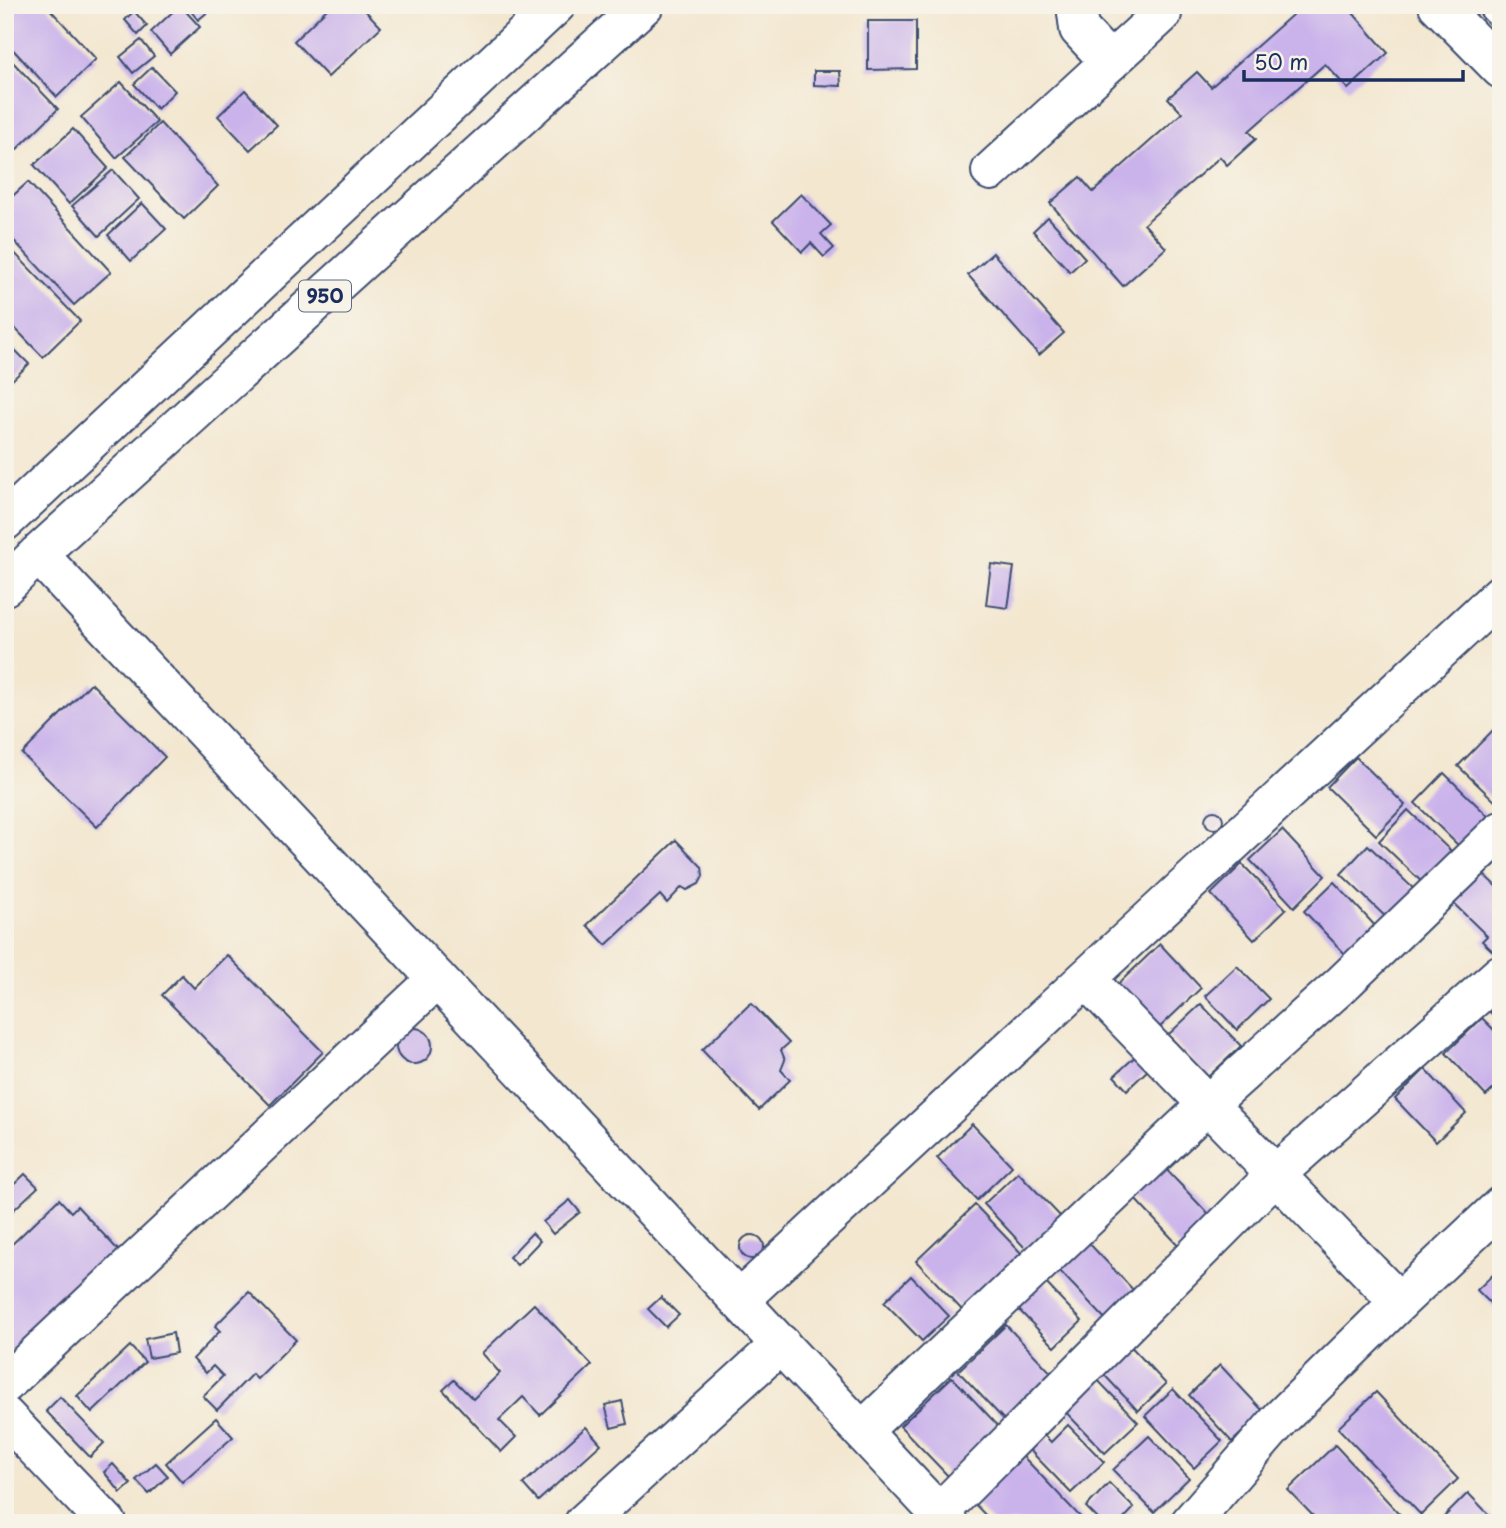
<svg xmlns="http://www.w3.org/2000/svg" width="1506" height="1528" font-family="'Playpen Sans',sans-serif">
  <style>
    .building { fill: #cab3eb }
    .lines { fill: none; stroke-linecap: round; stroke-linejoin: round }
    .minor-casing { stroke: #3b4b6f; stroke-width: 42 }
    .major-casing { stroke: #3b4b6f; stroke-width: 42 }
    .minor { stroke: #fff; stroke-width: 38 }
    .major { stroke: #fff; stroke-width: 38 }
    .labels { text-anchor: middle; stroke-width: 5; stroke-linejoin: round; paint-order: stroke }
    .shield { fill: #f7f3e8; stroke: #5d6a87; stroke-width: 2 }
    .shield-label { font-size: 19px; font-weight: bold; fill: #1b2f5e }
  </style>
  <rect width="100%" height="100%" fill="#f7f3e8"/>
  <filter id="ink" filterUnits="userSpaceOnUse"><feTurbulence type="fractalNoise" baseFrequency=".0143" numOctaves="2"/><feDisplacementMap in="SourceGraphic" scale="14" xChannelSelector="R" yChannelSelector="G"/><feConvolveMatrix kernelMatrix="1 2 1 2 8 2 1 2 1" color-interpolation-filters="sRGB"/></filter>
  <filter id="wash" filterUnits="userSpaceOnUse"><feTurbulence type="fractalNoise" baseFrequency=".00686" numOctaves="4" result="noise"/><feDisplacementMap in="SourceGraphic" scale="28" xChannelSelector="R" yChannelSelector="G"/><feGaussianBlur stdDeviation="1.57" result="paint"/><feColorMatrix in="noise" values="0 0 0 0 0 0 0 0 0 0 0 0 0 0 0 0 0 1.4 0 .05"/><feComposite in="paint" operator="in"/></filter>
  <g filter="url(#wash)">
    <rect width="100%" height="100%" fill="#f3e7d0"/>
    <g id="blocks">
      <!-- building -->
      <g class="building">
        <path d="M 5,5 L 46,5 L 96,59 L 57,97 L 5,41 Z"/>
        <path d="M 180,5 L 200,27 L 170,54 L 151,32 Z"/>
        <path d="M 186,5 L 216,5 L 198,20 Z"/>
        <path d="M 331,5 L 360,5 L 381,27 L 328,77 L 294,41 Z"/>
        <path d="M 1297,5 L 1346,5 L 1388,53 L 1348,89 L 1325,64 L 1249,131 L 1256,139 L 1227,165 L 1220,157 L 1144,224 L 1166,248 L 1123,286 L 1050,203 L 1080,177 L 1093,192 L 1182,113 L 1168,98 L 1197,72 L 1211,87 L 1300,8 Z"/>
        <path d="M 134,11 L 147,26 L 138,35 L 125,20 Z"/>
        <path d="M 868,21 L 916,21 L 916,69 L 868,70 Z"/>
        <path d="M 141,40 L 154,56 L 133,73 L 120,57 Z"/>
        <path d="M 5,54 L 58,109 L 15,151 L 5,141 Z"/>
        <path d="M 152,67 L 175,91 L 157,109 L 134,84 Z"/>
        <path d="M 814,71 L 840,71 L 841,86 L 814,85 Z"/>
        <path d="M 121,82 L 157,122 L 116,158 L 81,117 Z"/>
        <path d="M 245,90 L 277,125 L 250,150 L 218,116 Z"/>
        <path d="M 160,123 L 218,186 L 184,219 L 125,157 Z"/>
        <path d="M 73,129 L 108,168 L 69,204 L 34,165 Z"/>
        <path d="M 113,170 L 139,199 L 99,236 L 72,206 Z"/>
        <path d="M 28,182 L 111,272 L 74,305 L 5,231 L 5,203 Z"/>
        <path d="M 801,194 L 831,225 L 821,234 L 834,248 L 824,257 L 811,243 L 802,252 L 773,221 Z"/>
        <path d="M 142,203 L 166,229 L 131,261 L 108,235 Z"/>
        <path d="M 1048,217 L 1085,258 L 1070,272 L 1033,231 Z"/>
        <path d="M 5,243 L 80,321 L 43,357 L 5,318 Z"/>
        <path d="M 993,253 L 1064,333 L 1039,355 L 968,275 Z"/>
        <path d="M 5,340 L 29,364 L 5,387 Z"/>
        <path d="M 991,564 L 1014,567 L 1008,608 L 986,605 Z"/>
        <path d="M 91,683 L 165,757 L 97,827 L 22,754 Z"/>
        <path d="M 1498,725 L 1501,727 L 1501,807 L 1458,766 Z"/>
        <path d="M 1356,757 L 1405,805 L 1376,835 L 1327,787 Z"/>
        <path d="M 1444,773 L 1493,821 L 1464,851 L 1415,803 Z"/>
        <path d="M 1408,810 L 1457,857 L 1427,887 L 1379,841 Z"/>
        <circle cx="1214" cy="820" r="9"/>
        <path d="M 1282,830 L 1325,876 L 1294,907 L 1250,860 Z"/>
        <path d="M 676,840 L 702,867 L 703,876 L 699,884 L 687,890 L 682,887 L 667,903 L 660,895 L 606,945 L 587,925 Z"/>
        <path d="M 1368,845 L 1419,894 L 1392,923 L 1341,874 Z"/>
        <path d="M 1242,864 L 1286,909 L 1254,940 L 1211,894 Z"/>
        <path d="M 1480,871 L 1501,891 L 1501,951 L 1497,955 L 1482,941 L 1487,936 L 1451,901 Z"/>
        <path d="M 1334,882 L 1379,930 L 1349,958 L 1304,911 Z"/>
        <path d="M 1160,944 L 1201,988 L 1158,1029 L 1117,985 Z"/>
        <path d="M 227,955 L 323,1052 L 270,1105 L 162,995 L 182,975 L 194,988 Z"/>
        <path d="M 1237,966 L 1269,999 L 1237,1030 L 1205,996 Z"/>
        <path d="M 1501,996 L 1501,1023 L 1487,1009 Z"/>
        <path d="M 751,1003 L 789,1043 L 781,1050 L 785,1060 L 781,1070 L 790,1080 L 759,1110 L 702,1050 Z"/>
        <path d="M 1201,1004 L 1241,1046 L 1208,1077 L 1168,1035 Z"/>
        <path d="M 1482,1018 L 1501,1037 L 1501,1082 L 1486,1096 L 1446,1053 Z"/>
        <circle cx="414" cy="1046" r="18"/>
        <path d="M 1138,1054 L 1151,1067 L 1127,1090 L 1114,1076 Z"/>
        <path d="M 1425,1069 L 1466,1113 L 1436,1142 L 1395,1099 Z"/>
        <path d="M 972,1124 L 1012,1166 L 977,1200 L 937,1158 Z"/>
        <path d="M 1163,1166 L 1213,1219 L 1182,1249 L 1132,1196 Z"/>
        <path d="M 1018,1172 L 1061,1217 L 1027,1250 L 984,1204 Z"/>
        <path d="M 25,1174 L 38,1187 L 5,1218 L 5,1193 Z"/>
        <path d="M 59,1199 L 71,1212 L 77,1206 L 119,1251 L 5,1359 L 5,1251 Z"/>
        <path d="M 570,1200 L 580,1212 L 553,1234 L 543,1222 Z"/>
        <path d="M 975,1205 L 1022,1254 L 963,1311 L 916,1261 Z"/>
        <path d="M 532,1233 L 540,1241 L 517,1265 L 509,1257 Z"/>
        <circle cx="752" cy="1247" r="12"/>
        <path d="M 1086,1240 L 1138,1295 L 1109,1323 L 1057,1268 Z"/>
        <path d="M 1501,1267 L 1501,1314 L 1477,1290 Z"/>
        <path d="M 911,1276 L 949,1316 L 922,1341 L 884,1302 Z"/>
        <path d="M 1043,1280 L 1082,1321 L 1055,1347 L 1016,1307 Z"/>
        <path d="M 249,1292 L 296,1340 L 257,1379 L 252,1374 L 217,1410 L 203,1396 L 223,1376 L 213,1366 L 206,1373 L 193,1359 L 220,1331 L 215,1326 Z"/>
        <path d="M 661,1297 L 679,1315 L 666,1327 L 648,1309 Z"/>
        <path d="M 534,1304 L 592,1365 L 540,1415 L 523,1397 L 499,1420 L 516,1437 L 501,1452 L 443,1390 L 454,1380 L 473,1399 L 500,1373 L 482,1353 Z"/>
        <path d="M 1006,1325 L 1057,1379 L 1009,1425 L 958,1371 Z"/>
        <path d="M 173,1333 L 176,1353 L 149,1358 L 145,1339 Z"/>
        <path d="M 1125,1340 L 1166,1384 L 1138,1411 L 1097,1367 Z"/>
        <path d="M 130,1346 L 145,1362 L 92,1413 L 77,1396 Z"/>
        <path d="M 1220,1365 L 1264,1412 L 1232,1442 L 1189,1395 Z"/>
        <path d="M 1091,1373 L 1138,1422 L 1105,1453 L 1058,1404 Z"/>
        <path d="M 952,1377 L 1003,1431 L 952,1480 L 900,1426 Z"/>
        <path d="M 1173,1389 L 1222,1441 L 1194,1468 L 1145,1416 Z"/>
        <path d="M 1376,1392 L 1458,1479 L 1421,1515 L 1338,1428 Z"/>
        <path d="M 60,1397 L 104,1443 L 90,1457 L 46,1411 Z"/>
        <path d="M 622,1401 L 627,1424 L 611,1428 L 605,1405 Z"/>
        <path d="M 216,1418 L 233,1437 L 182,1482 L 166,1463 Z"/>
        <path d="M 1068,1425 L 1104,1462 L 1071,1493 L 1022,1442 L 1037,1428 L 1051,1442 Z"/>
        <path d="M 586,1427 L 601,1444 L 538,1501 L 523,1484 Z"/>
        <path d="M 1149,1436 L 1189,1478 L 1154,1512 L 1113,1470 Z"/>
        <path d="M 1335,1445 L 1408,1523 L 1320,1523 L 1288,1490 Z"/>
        <path d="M 1017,1450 L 1086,1523 L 993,1523 L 968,1497 Z"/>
        <path d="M 156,1463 L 168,1476 L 149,1494 L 136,1480 Z"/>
        <path d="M 113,1464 L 131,1484 L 121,1493 L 104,1472 Z"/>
        <path d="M 1109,1483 L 1134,1508 L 1120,1523 L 1102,1523 L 1086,1507 Z"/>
        <path d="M 1468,1493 L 1497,1523 L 1438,1523 Z"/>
      </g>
    </g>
  </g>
  <g filter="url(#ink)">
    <use href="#blocks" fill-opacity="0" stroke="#3b4b6f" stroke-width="2"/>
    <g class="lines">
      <!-- minor casing -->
      <g class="minor-casing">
        <g id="minor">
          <path d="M 1076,5 L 1079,29 L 1110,62"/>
          <path d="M 1438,5 L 1501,69"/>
          <path d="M 1498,5 L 1501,8"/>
          <path d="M 991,171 L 1162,14"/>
          <path d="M 38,554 L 948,1523"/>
          <path d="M 1086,979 L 1399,1302"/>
          <path d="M 739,1300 L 1501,594"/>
          <path d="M 5,1384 L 437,979"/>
          <path d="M 5,1416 L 107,1523"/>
          <path d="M 862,1431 L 1208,1104 L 1341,985 L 1501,831"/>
          <path d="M 939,1513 L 1276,1174 L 1501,974"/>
          <path d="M 584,1523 L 781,1344"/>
          <path d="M 1190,1523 L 1282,1417 L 1399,1302 L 1501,1206"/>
        </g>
      </g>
      <!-- major casing -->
      <g class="major-casing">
        <g id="major">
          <path d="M 5,521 L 556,5"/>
          <path d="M 5,586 L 38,554 L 644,5"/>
        </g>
      </g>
      <!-- minor -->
      <use href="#minor" class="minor"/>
      <!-- major -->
      <use href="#major" class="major"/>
    </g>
  </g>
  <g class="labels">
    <!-- shield labels -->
    <rect class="shield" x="299" y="280.5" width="52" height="31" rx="5"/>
    <g class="shield-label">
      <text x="325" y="303">950</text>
    </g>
  </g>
  <!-- margin -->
  <rect width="1506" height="1528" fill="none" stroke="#f7f3e8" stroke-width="28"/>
  <!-- scale -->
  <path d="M1244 70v10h219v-10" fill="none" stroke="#1b2f5e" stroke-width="3.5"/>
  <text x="1254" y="70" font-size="21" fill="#1b2f5e" stroke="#f7f3e8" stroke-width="5" paint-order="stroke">50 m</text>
</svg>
